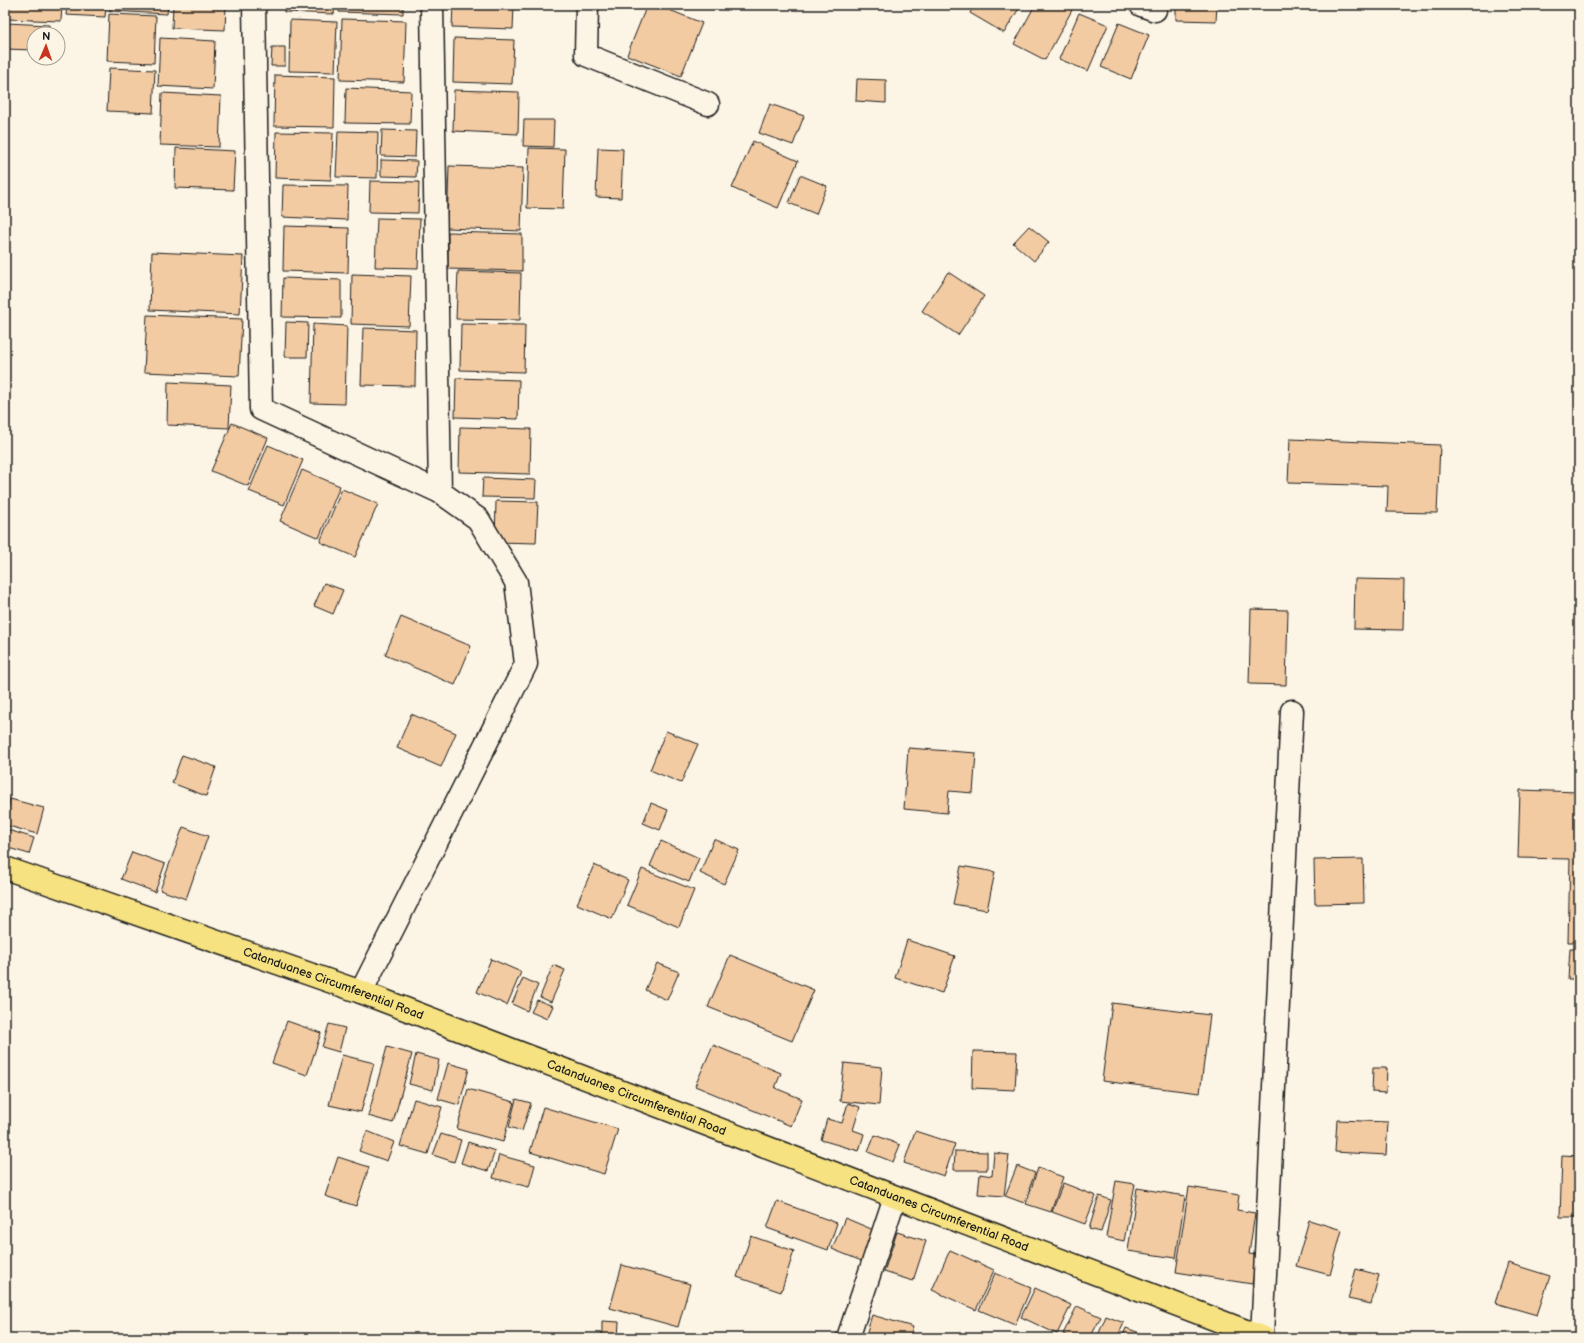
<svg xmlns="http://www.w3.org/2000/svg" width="1584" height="1343" font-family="'Balsamiq Sans',sans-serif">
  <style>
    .building { fill: #f3cba3; stroke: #1c1c1c }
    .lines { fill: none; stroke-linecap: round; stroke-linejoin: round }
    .street-casing { stroke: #1c1c1c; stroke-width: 25 }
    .primary-casing { stroke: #1c1c1c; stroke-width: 25 }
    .street { stroke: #fcf5e5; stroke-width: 22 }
    .primary { stroke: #f7e281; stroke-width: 22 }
    .labels { text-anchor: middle; stroke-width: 3.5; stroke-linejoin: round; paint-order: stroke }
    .street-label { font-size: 12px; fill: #1c1c1c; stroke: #fcf5e5 }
  </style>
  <rect width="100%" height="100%" fill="#fcf5e5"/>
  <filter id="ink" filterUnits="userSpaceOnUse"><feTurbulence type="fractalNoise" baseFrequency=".025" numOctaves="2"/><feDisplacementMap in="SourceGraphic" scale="8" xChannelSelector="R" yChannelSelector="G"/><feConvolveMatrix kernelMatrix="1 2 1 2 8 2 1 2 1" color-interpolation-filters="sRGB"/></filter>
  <g filter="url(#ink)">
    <!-- building -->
    <g class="building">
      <path d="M 7,5 L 62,5 L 61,21 L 7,19 Z"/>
      <path d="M 67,5 L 106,5 L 105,17 L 66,15 Z"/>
      <path d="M 110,5 L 168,5 L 167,14 L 110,11 Z"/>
      <path d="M 173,5 L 226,5 L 225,30 L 172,28 Z"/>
      <path d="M 284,5 L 335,5 L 334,14 L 284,12 Z"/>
      <path d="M 339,5 L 403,5 L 403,14 L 339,12 Z"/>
      <path d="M 453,5 L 514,5 L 513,29 L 452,27 Z"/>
      <path d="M 647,5 L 657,5 L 702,23 L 681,76 L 627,55 Z"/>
      <path d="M 974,5 L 1021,5 L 1004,33 L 970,13 Z"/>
      <path d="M 1035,5 L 1063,5 L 1072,10 L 1045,60 L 1014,44 Z"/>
      <path d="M 1176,5 L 1217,5 L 1216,21 L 1176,20 Z"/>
      <path d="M 1079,13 L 1108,25 L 1088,71 L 1059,59 Z"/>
      <path d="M 109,14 L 156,16 L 154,63 L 107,61 Z"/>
      <path d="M 342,19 L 406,21 L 404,82 L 340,80 Z"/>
      <path d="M 290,20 L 337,22 L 335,72 L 289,71 Z"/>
      <path d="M 6,23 L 49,25 L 49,34 L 34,34 L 34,50 L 5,49 Z"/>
      <path d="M 1119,23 L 1149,35 L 1131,79 L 1101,67 Z"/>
      <path d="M 160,38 L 215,41 L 213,89 L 158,86 Z"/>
      <path d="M 454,38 L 514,40 L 512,84 L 453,82 Z"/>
      <path d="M 272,47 L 285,47 L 285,66 L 271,66 Z"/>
      <path d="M 109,68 L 155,70 L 153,113 L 107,111 Z"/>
      <path d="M 275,75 L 335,77 L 334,127 L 274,126 Z"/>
      <path d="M 857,79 L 886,80 L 886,103 L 856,101 Z"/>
      <path d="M 346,88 L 411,91 L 410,124 L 345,123 Z"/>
      <path d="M 454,90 L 519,92 L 518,134 L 453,131 Z"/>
      <path d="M 162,93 L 221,96 L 219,147 L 160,145 Z"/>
      <path d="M 770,104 L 804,116 L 793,145 L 759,133 Z"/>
      <path d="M 524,120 L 554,120 L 553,147 L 523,146 Z"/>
      <path d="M 382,130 L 416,131 L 415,157 L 381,156 Z"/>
      <path d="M 338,131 L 378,132 L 377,178 L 336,177 Z"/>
      <path d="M 276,132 L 333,133 L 331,180 L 275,178 Z"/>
      <path d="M 753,141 L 798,161 L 778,208 L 732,188 Z"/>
      <path d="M 176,148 L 235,151 L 233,190 L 175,188 Z"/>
      <path d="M 529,148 L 565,149 L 563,209 L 527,208 Z"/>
      <path d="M 598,148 L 623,149 L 621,198 L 596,197 Z"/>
      <path d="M 381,160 L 417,161 L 416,177 L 381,176 Z"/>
      <path d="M 449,166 L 523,168 L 521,231 L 447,228 Z"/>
      <path d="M 800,175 L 827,186 L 816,214 L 789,203 Z"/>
      <path d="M 370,181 L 419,182 L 418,213 L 369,212 Z"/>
      <path d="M 283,185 L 348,186 L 347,220 L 282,217 Z"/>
      <path d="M 377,218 L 420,219 L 418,268 L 375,267 Z"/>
      <path d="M 284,226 L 349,228 L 348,273 L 283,271 Z"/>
      <path d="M 1029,226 L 1049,242 L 1034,261 L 1013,243 Z"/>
      <path d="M 448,232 L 522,234 L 522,271 L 448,269 Z"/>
      <path d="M 152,252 L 243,256 L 240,314 L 150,310 Z"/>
      <path d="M 458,271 L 521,273 L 520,320 L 456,319 Z"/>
      <path d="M 948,272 L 984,296 L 958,335 L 922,311 Z"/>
      <path d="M 352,274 L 411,276 L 409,326 L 351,324 Z"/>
      <path d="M 283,278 L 341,280 L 341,318 L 282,317 Z"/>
      <path d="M 147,315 L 242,319 L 239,376 L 144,372 Z"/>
      <path d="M 286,322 L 308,323 L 307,357 L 285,357 Z"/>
      <path d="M 313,324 L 347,326 L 345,404 L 311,403 Z"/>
      <path d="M 461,324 L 525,325 L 524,372 L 460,370 Z"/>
      <path d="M 363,328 L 416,330 L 415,386 L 361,385 Z"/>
      <path d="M 456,378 L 519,380 L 518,419 L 455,417 Z"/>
      <path d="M 168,382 L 231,385 L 229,428 L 167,425 Z"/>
      <path d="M 232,423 L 268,438 L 248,486 L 211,471 Z"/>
      <path d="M 460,427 L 531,429 L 530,474 L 459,472 Z"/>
      <path d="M 1290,439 L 1440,445 L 1437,513 L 1387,512 L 1388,486 L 1288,483 Z"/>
      <path d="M 268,445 L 303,460 L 284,505 L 249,491 Z"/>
      <path d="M 302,470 L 340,486 L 319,538 L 280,521 Z"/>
      <path d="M 483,478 L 536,480 L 535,498 L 482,497 Z"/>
      <path d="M 342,489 L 378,504 L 355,557 L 320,542 Z"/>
      <path d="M 496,501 L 538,502 L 536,543 L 495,542 Z"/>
      <path d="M 1355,579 L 1404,580 L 1403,630 L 1354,629 Z"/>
      <path d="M 324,583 L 343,590 L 333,614 L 314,606 Z"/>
      <path d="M 1251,609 L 1288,610 L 1286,685 L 1249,684 Z"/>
      <path d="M 401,617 L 471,646 L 455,685 L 385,655 Z"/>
      <path d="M 411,714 L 456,733 L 441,767 L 397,748 Z"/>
      <path d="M 666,731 L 698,744 L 681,783 L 650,770 Z"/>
      <path d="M 908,748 L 976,753 L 973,793 L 949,791 L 947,813 L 904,809 Z"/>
      <path d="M 182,755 L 216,767 L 206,796 L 172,783 Z"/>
      <path d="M 1520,790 L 1579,792 L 1579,942 L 1568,942 L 1570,859 L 1518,858 Z"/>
      <path d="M 10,799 L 44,808 L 37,834 L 5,825 Z"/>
      <path d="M 651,803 L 668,810 L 660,830 L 643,823 Z"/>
      <path d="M 183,827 L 208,836 L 186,899 L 160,890 Z"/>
      <path d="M 5,829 L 34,838 L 29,854 L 5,847 Z"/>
      <path d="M 714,839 L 739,850 L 724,884 L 700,873 Z"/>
      <path d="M 661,841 L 699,858 L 689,882 L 650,866 Z"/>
      <path d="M 132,852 L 165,864 L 155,892 L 121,879 Z"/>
      <path d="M 1363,859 L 1364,903 L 1315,904 L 1314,860 Z"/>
      <path d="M 594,865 L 628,880 L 612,919 L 577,904 Z"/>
      <path d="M 961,866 L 995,872 L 987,910 L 953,904 Z"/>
      <path d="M 642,869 L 694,890 L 679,927 L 627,905 Z"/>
      <path d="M 907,940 L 955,956 L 942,993 L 895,978 Z"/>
      <path d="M 1570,949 L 1579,949 L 1579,979 L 1568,979 Z"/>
      <path d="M 730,955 L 814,990 L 792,1041 L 708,1007 Z"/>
      <path d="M 491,959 L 521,972 L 507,1005 L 477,992 Z"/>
      <path d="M 657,963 L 679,972 L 667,1000 L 645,990 Z"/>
      <path d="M 553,965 L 565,970 L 551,1002 L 540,997 Z"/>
      <path d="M 523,978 L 538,985 L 527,1011 L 512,1004 Z"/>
      <path d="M 537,1000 L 553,1006 L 547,1019 L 531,1012 Z"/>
      <path d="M 1112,1003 L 1210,1015 L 1200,1093 L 1102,1081 Z"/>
      <path d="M 287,1021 L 321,1033 L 307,1075 L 272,1063 Z"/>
      <path d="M 329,1024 L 345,1028 L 339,1052 L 322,1047 Z"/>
      <path d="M 713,1045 L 781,1073 L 775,1088 L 802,1099 L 791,1126 L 695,1086 Z"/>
      <path d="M 387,1047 L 412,1054 L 393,1123 L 368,1116 Z"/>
      <path d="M 973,1051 L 1017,1052 L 1015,1090 L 972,1088 Z"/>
      <path d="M 416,1054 L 439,1060 L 433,1090 L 409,1084 Z"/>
      <path d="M 342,1055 L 374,1063 L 361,1112 L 329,1105 Z"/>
      <path d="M 448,1063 L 469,1069 L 459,1105 L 438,1099 Z"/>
      <path d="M 844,1063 L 882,1067 L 879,1105 L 840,1101 Z"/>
      <path d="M 1373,1068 L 1387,1068 L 1386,1093 L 1372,1092 Z"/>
      <path d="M 468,1089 L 514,1102 L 503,1142 L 457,1129 Z"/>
      <path d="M 414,1099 L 442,1107 L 428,1154 L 400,1146 Z"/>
      <path d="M 516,1099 L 531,1103 L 522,1131 L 509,1127 Z"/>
      <path d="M 848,1103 L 860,1107 L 853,1130 L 864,1134 L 859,1151 L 821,1140 L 827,1119 L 842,1123 Z"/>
      <path d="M 543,1107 L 618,1129 L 604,1174 L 530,1152 Z"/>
      <path d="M 1337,1120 L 1388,1122 L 1386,1155 L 1335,1152 Z"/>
      <path d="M 367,1131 L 394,1142 L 387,1161 L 359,1151 Z"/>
      <path d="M 915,1131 L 955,1144 L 944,1176 L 904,1163 Z"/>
      <path d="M 441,1134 L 461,1140 L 454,1162 L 433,1155 Z"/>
      <path d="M 875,1135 L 900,1145 L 893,1162 L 868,1152 Z"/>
      <path d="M 468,1142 L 495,1151 L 488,1171 L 461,1163 Z"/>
      <path d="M 955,1151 L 987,1152 L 987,1170 L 954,1170 Z"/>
      <path d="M 994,1153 L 1009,1155 L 1004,1196 L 978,1194 L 980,1174 L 992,1176 Z"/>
      <path d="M 499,1155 L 535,1165 L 529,1187 L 493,1178 Z"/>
      <path d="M 1562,1155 L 1579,1156 L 1579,1217 L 1560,1217 Z"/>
      <path d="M 338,1157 L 369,1167 L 356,1206 L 325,1196 Z"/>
      <path d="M 1017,1166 L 1035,1173 L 1024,1203 L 1005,1196 Z"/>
      <path d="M 1038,1168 L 1063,1177 L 1051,1212 L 1026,1204 Z"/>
      <path d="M 1116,1181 L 1135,1184 L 1124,1241 L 1106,1237 Z"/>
      <path d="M 1063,1183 L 1096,1196 L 1085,1224 L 1052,1212 Z"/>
      <path d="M 1189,1187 L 1239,1195 L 1237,1210 L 1255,1213 L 1249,1254 L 1257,1255 L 1252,1284 L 1176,1272 Z"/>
      <path d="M 1137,1188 L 1185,1196 L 1176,1258 L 1128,1251 Z"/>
      <path d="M 1099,1196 L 1111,1200 L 1101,1232 L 1089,1229 Z"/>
      <path d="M 777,1201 L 837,1223 L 828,1250 L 767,1228 Z"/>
      <path d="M 845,1218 L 876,1231 L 864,1262 L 832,1249 Z"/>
      <path d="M 1309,1220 L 1342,1230 L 1330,1275 L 1296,1266 Z"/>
      <path d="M 897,1232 L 926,1241 L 913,1281 L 884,1272 Z"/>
      <path d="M 751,1236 L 794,1251 L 781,1292 L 737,1277 Z"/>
      <path d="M 950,1250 L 994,1270 L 976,1310 L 932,1290 Z"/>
      <path d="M 1508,1263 L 1550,1276 L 1537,1315 L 1495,1303 Z"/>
      <path d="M 622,1265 L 690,1284 L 678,1327 L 610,1308 Z"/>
      <path d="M 1356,1269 L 1379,1275 L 1371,1304 L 1348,1299 Z"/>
      <path d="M 995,1273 L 1031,1288 L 1015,1325 L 979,1310 Z"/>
      <path d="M 1035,1288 L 1071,1305 L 1057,1334 L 1021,1317 Z"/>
      <path d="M 1077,1306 L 1101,1317 L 1090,1338 L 1070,1338 L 1063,1334 Z"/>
      <path d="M 872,1315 L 913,1327 L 910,1338 L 865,1338 Z"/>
      <path d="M 1106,1316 L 1124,1323 L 1117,1338 L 1097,1338 Z"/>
      <path d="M 602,1321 L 619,1322 L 618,1338 L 602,1338 Z"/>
      <path d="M 1126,1328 L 1148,1336 L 1148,1338 L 1122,1338 Z"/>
    </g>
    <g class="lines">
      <!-- street casing -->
      <g class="street-casing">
        <g id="street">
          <path d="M 254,5 L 261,409 L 440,492 L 478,519 L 516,582 L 526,664 L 361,992"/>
          <path d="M 432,5 L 440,492"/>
          <path d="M 587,5 L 586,55 L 708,104"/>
          <path d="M 1141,5 L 1155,10 L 1155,5"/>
          <path d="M 1262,1337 L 1292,711"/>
          <path d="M 848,1338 L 895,1197"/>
        </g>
      </g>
      <!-- primary casing -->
      <g class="primary-casing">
        <g id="primary">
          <path id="s1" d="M 5,868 L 361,992 L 1264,1338"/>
        </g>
      </g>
      <!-- street -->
      <use href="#street" class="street"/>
      <!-- primary -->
      <use href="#primary" class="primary"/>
    </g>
  </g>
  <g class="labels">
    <!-- street labels -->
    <g class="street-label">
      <text dy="4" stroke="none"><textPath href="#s1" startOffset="348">Catanduanes Circumferential Road</textPath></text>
      <text dy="4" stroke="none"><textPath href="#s1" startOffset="672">Catanduanes Circumferential Road</textPath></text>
      <text dy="4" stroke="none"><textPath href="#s1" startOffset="996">Catanduanes Circumferential Road</textPath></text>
    </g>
  </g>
  <!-- margin -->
  <rect width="1584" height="1343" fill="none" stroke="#fcf5e5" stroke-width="20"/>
  <rect x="10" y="10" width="1564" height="1323" fill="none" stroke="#1c1c1c" stroke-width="1.5" filter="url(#ink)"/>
  <!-- north arrow -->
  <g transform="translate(46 46) rotate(2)"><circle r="19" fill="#fcf5e5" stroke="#a29e95"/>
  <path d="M0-3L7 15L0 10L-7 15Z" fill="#c8321e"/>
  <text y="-6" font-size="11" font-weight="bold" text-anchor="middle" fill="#1c1c1c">N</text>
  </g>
</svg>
